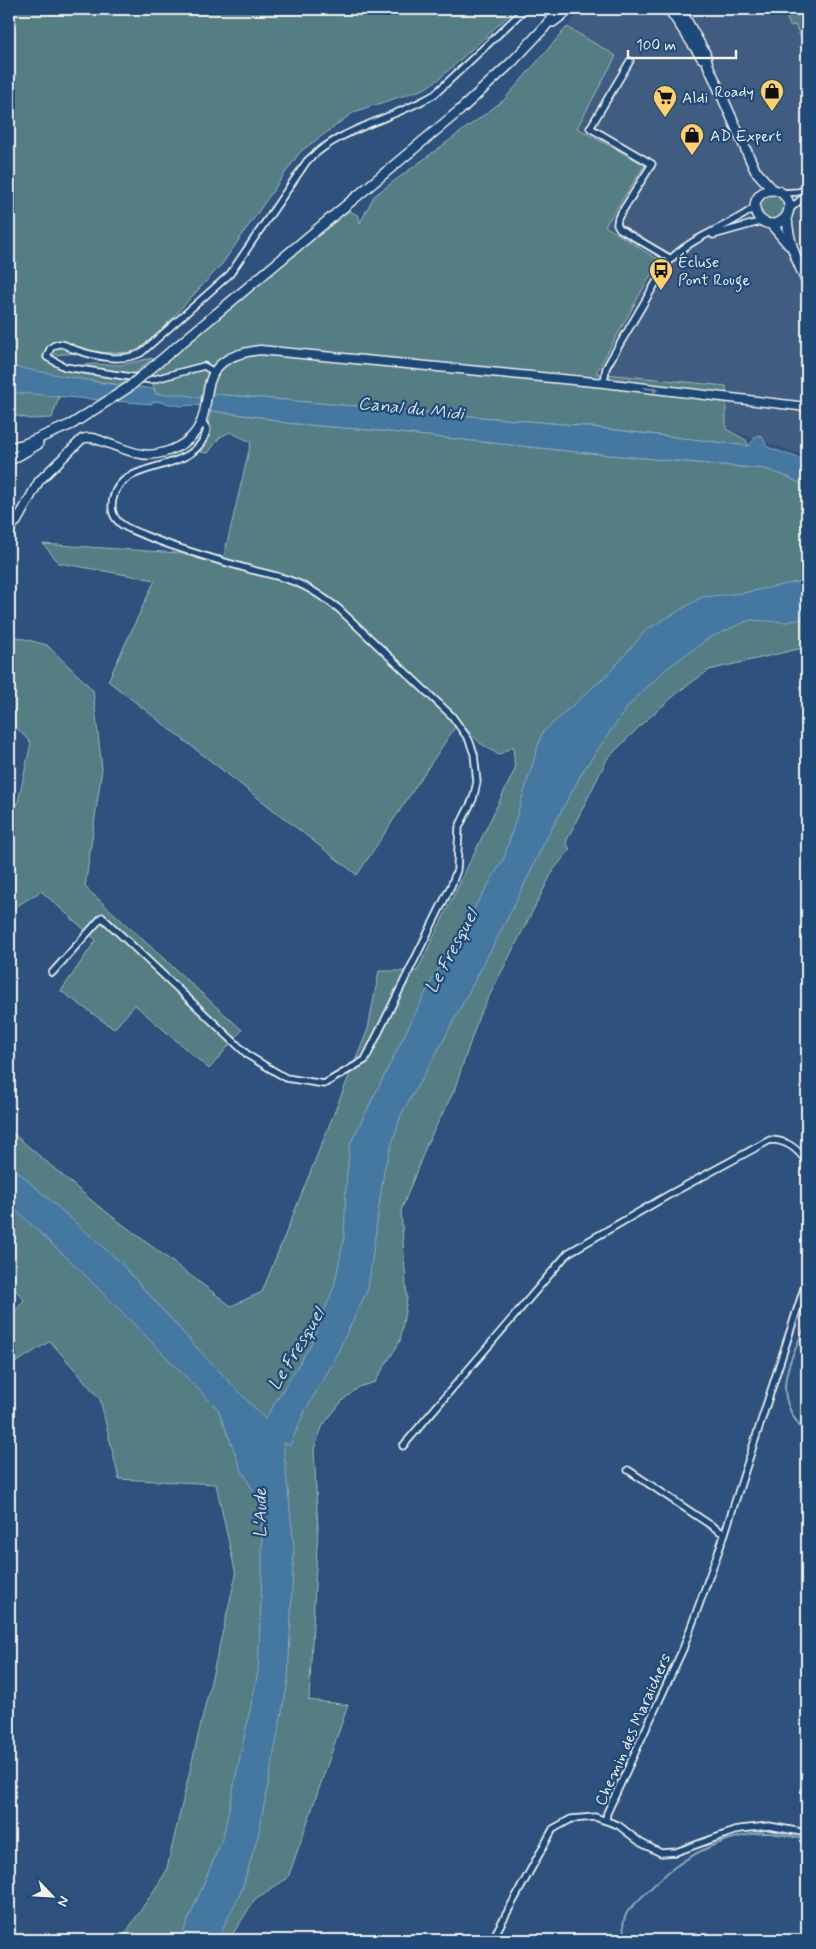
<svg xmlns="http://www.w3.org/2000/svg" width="816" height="1949" font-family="Mynerve,sans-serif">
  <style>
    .built { fill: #405c80 }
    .green { fill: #547d84; stroke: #a4b7b6 }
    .water { fill: #4478a1; stroke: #8aa8bd }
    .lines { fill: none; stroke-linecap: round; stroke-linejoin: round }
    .stream { stroke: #8aa8bd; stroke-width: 2 }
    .minor-casing { stroke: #f4f1e8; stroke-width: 9 }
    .tertiary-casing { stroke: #f4f1e8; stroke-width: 11 }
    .primary-casing { stroke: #f4f1e8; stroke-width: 12 }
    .minor { stroke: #1f4a7a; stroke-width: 5.5 }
    .tertiary { stroke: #1f4a7a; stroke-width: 8 }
    .primary { stroke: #1f4a7a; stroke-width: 9 }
    .primary-bridge-casing { stroke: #f4f1e8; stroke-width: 12; stroke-linecap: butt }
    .primary-bridge { stroke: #1f4a7a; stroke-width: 9 }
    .oneway { fill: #748da6 }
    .labels { text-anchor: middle; stroke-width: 4.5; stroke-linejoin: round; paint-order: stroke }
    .poi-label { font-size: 16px; fill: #f4f1e8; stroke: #1f4a7a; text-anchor: start }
    .street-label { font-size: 16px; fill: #f4f1e8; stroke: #1f4a7a }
    .water-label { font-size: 18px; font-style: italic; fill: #dadfdd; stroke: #1f4a7a }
  </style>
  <rect width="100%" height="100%" fill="#2e527d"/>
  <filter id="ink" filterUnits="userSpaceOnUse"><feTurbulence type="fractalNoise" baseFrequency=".02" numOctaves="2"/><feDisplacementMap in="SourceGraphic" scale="10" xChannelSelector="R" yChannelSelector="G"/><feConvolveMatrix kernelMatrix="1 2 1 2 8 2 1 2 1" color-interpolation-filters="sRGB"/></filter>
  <g filter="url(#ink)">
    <!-- built -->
    <path class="built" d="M 584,9 L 807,9 L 807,456 L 726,429 L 726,386 L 596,373 L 659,260 L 605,226 L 577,128 L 616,56 L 567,27 Z"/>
    <!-- green -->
    <g class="green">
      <path d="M 9,9 L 516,9 L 439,79 L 424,89 L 354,112 L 300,152 L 222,264 L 153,339 L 136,352 L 64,354 L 45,356 L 65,367 L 93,364 L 120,365 L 152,358 L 121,385 L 25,371 L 9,366 Z"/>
      <path d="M 787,9 L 807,9 L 806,24 L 807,50 L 795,25 L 790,26 L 787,18 Z"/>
      <path d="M 567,27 L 616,56 L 577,128 L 645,165 L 605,226 L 659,260 L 596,373 L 726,386 L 726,429 L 746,440 L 749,446 L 574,425 L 215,394 L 210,399 L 156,394 L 149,370 L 334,215 L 350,211 L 359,216 L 360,223 L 374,196 L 504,100 Z"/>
      <circle cx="772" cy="207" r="13"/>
      <path d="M 9,390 L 59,397 L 52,418 L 30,419 L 9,414 Z"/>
      <path d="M 211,411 L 261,417 L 286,423 L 381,431 L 577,452 L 765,469 L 788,477 L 807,487 L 807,647 L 709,670 L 681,690 L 643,723 L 607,759 L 566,842 L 570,850 L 554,869 L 479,1016 L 454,1091 L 427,1144 L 401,1211 L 407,1299 L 400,1341 L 375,1382 L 359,1387 L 343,1400 L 323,1425 L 314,1449 L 318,1528 L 309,1700 L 348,1705 L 288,1878 L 255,1899 L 229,1940 L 121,1940 L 166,1872 L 236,1575 L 216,1484 L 119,1479 L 100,1399 L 50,1341 L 9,1367 L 9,1319 L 24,1300 L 9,1282 L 9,1130 L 97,1205 L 231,1306 L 262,1292 L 368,1029 L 379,971 L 417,971 L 515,769 L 513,746 L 499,755 L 480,743 L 459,721 L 357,875 L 108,681 L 155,580 L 59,563 L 43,544 L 224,556 L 251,442 L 230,432 L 220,437 L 208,453 L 200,452 L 197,446 L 205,438 Z"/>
      <path d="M 9,635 L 47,645 L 93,690 L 102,769 L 85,887 L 242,1030 L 209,1069 L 135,1005 L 114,1029 L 61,991 L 96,940 L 41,891 L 9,911 L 9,810 L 18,802 L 31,743 L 9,720 Z"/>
    </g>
    <!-- water -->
    <g class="water">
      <path d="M 9,366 L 103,383 L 154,389 L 156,394 L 178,394 L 209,399 L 211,395 L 215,394 L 574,425 L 749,446 L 757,435 L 762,436 L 767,447 L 807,461 L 807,487 L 788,477 L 765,469 L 577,452 L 381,431 L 286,423 L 261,417 L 211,411 L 208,407 L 195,405 L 181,406 L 155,401 L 151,404 L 17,393 L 9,390 Z"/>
      <path d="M 807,580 L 807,618 L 786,622 L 750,620 L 709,638 L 666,669 L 628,706 L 583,771 L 544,843 L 514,906 L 441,1045 L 401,1115 L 384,1170 L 368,1289 L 330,1368 L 305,1411 L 290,1445 L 283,1443 L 294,1547 L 288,1681 L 258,1836 L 241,1892 L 217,1940 L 178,1940 L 185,1928 L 223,1837 L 258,1672 L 262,1575 L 262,1506 L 241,1469 L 218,1409 L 81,1271 L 9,1204 L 9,1164 L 119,1261 L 197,1348 L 265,1419 L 311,1344 L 334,1287 L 344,1238 L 346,1184 L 350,1144 L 434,976 L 504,858 L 542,733 L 611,671 L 646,630 L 702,597 L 743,593 Z"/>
    </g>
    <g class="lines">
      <!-- stream -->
      <g class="stream">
        <path d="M 807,1322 C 788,1367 769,1393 807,1435"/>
        <path d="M 627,1940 C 622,1930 622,1920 628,1911 C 661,1877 681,1856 727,1840 C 740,1836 752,1833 765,1833 C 779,1833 794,1837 807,1840"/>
      </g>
      <!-- minor casing -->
      <g class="minor-casing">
        <g id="minor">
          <path d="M 630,61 L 590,128 L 652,164 L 618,218 L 617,224 L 620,229 L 671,259"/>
          <path d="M 782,193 L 798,192 L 807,189"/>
          <path d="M 789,210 L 807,194"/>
          <path d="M 713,235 L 763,221"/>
          <path d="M 214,372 L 204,366 L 151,380 L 65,367 L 47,357 C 49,350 51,345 59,344 C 64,343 68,347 73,349 C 94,356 120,363 141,353 L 230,274 L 307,161 C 342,127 394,119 435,94 L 525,9"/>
          <path d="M 604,383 L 606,368 L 611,359 L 668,262 C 691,236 728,228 755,207"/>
          <path d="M 52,973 L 102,917 L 249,1056 L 286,1078 L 324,1084 L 365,1060 L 451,886 L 457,870 L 459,827 L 473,799 L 477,782 L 474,754 L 469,740 L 452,716 L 338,608 C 324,598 309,587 292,581 C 279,576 265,573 252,570 C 215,559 179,550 144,535 C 135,531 123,528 117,520 C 112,515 111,506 113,499 C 120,456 197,477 207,429 L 202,421"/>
          <path d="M 403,1446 L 568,1253 L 672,1193 L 770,1140 C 788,1140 797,1149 807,1162"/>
          <path d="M 628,1470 L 721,1532 L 725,1533"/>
          <path d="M 606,1820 L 607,1813 L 683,1649 L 724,1536 L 807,1279"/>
          <path d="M 492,1940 L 553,1829 L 571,1819 L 595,1817 L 618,1825 L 641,1843 L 661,1853 L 676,1852 L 740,1829 L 769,1826 L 807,1833"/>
        </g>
      </g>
      <!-- tertiary casing -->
      <g class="tertiary-casing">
        <path id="tertiary" d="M 9,528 L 17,521 L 39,481 L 82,439 C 90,436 97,439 104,442 C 116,446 129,452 141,454 C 156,457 176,450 188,440 C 224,409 183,359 260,350 L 604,383 L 807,407"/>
      </g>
      <!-- primary casing -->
      <g class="primary-casing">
        <g id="primary">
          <path d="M 669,9 L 702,58"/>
          <path d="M 680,9 L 705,53 L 708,65 L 755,170 L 773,190"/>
          <path d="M 553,22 L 570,9"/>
          <circle cx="772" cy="207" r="17"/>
          <path d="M 787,217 C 788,242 797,261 807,283"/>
          <path d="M 771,224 L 789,245"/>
          <path d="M 149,370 L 459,111 L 513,61 L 543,29 L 559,9"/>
          <path d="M 9,448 L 25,444 L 72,424"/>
          <path d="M 9,461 L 38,444"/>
        </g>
      </g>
      <!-- minor -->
      <use href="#minor" class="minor"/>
      <!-- tertiary -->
      <use href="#tertiary" class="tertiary"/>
      <!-- primary -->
      <use href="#primary" class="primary"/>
      <!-- primary-bridge casing -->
      <g class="primary-bridge-casing">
        <path id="primary-bridge" d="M 72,424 L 129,387 L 149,370"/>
      </g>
      <!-- primary-bridge -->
      <use href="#primary-bridge" class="primary-bridge"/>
    </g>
    <!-- one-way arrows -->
    <defs><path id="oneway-solid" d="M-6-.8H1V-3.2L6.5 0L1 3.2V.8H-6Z" transform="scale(1.25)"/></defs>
    <use class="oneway" href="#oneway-solid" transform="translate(652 389) rotate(7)"/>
  </g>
  <!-- icons -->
  <defs>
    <g id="shop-pin" transform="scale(1.25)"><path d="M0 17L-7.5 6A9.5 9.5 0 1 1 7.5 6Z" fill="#ffd166" stroke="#1f4a7a"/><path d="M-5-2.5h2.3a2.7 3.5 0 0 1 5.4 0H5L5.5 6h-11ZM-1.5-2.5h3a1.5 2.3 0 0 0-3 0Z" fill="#111"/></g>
    <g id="supermarket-pin" transform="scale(1.25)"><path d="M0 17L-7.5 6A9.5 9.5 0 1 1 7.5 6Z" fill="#ffd166" stroke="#1f4a7a"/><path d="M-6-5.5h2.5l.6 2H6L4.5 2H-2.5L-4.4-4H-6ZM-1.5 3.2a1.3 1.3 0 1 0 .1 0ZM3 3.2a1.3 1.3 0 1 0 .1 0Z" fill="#111"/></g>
    <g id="bus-pin" transform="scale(1.25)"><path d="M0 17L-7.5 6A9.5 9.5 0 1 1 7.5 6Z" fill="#ffd166" stroke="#1f4a7a"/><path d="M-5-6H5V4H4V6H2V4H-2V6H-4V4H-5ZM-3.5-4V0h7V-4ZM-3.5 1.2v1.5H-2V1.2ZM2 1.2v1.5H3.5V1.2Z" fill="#111"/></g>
  </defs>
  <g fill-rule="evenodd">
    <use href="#shop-pin" x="772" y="91"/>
    <use href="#supermarket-pin" x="665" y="97"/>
    <use href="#shop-pin" x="692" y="135"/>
    <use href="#bus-pin" x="661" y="270"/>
  </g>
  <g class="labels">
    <!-- poi labels -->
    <g class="poi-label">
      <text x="754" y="97" text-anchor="end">Roady</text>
      <text x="682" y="103">Aldi</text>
      <text x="710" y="141">AD Expert</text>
      <text x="678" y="267">Écluse<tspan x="678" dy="18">Pont Rouge</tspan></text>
    </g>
    <!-- street labels -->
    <g class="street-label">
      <text transform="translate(632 1729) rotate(-66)" y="6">Chemin des Maraichers</text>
    </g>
    <!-- water labels -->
    <g class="water-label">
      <text transform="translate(411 408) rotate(6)" y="6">Canal du Midi</text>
      <text transform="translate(451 951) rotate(-62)" y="6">Le Fresquel</text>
      <text transform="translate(296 1349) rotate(-59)" y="6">Le Fresquel</text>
      <text transform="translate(260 1513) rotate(-90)" y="6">L'Aude</text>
    </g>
  </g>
  <!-- margin -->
  <rect width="816" height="1949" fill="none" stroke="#1f4a7a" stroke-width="30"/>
  <rect x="15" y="15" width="786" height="1919" fill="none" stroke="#f4f1e8" stroke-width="2" filter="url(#ink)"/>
  <!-- north arrow -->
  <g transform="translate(52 1896) rotate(115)" stroke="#1f4a7a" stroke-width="4" paint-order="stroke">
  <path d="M0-4L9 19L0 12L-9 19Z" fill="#f4f1e8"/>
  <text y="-8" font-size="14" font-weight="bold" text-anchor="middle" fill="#f4f1e8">N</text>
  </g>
  <!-- scale -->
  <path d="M628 50v8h108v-8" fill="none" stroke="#f4f1e8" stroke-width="2.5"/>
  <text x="636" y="50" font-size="15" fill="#f4f1e8" stroke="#1f4a7a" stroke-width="4" paint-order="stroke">100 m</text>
</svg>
